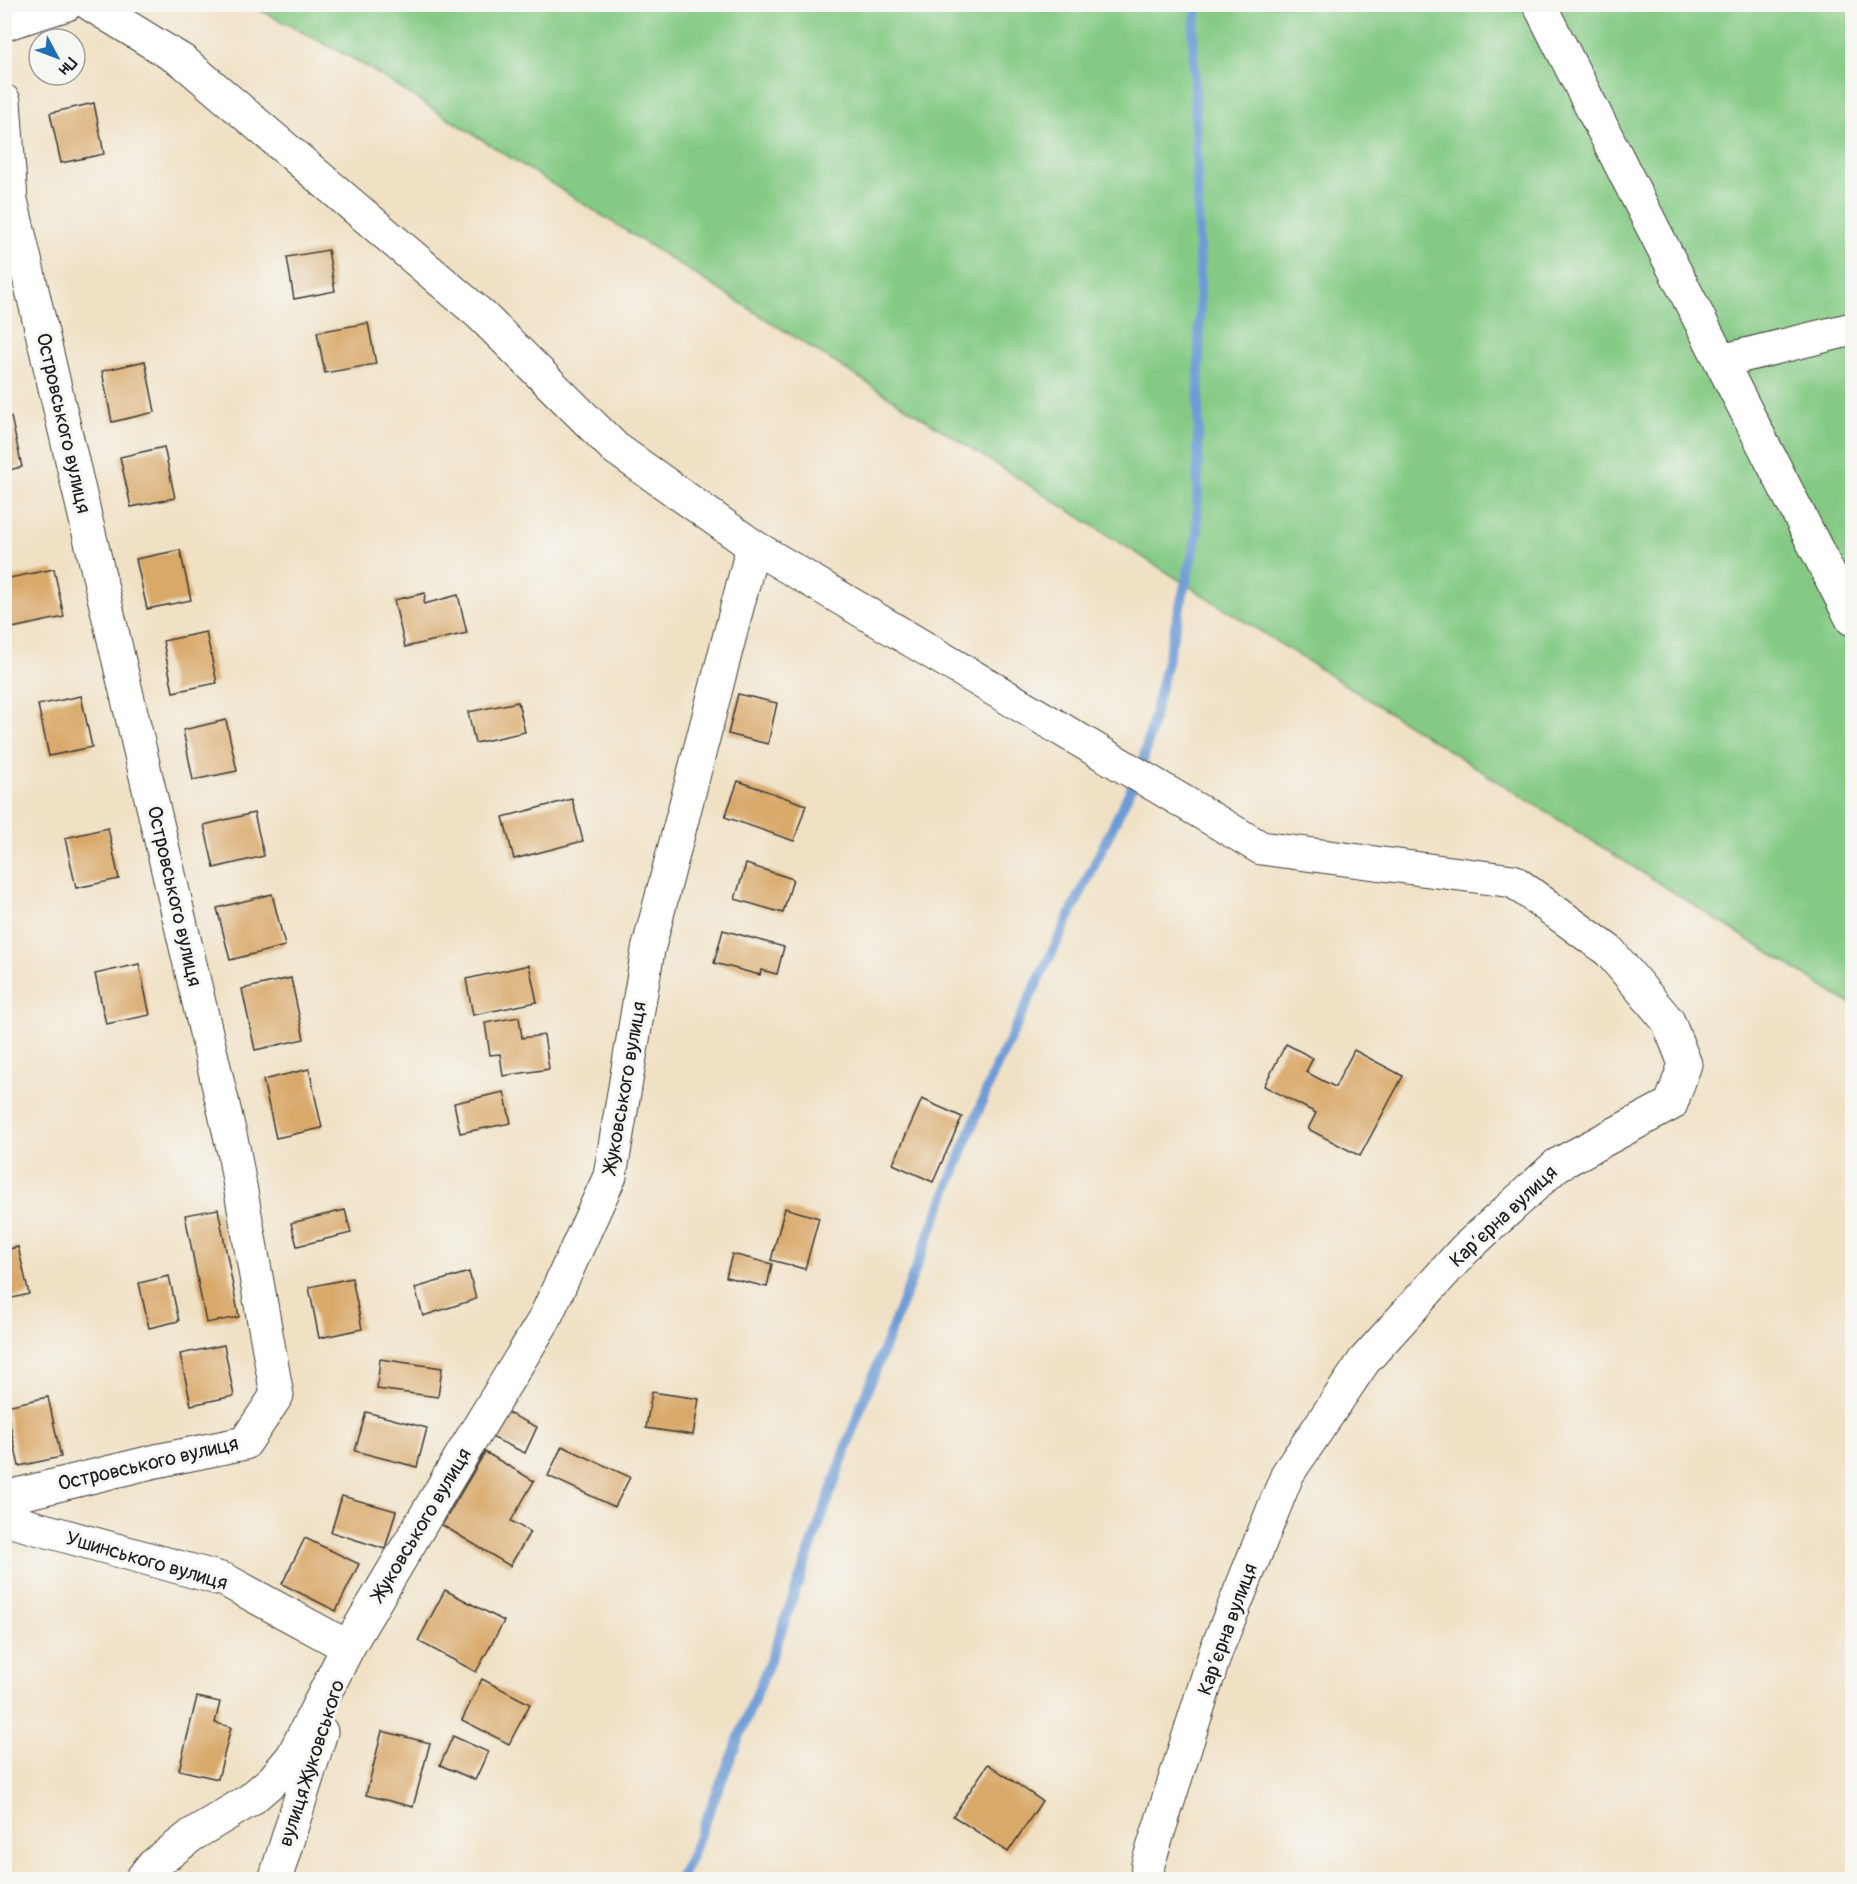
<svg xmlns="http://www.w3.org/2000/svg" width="1857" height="1884" font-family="Pangolin,sans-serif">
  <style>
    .garden { fill: #84ca84; stroke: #507350; stroke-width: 1.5 }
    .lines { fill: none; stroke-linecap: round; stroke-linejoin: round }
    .stream { stroke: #6d9bd5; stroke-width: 10 }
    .building { fill: #d9a96b }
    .minor-casing { stroke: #3c3a35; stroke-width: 35 }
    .minor { stroke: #fff; stroke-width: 33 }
    .labels { text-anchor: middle; stroke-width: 6; stroke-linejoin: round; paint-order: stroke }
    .street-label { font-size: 20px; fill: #1c1c1c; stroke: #f6f6f2 }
  </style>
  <rect width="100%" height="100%" fill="#f6f6f2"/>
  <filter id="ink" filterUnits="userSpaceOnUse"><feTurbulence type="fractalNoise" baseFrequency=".0167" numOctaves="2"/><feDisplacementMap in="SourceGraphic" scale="12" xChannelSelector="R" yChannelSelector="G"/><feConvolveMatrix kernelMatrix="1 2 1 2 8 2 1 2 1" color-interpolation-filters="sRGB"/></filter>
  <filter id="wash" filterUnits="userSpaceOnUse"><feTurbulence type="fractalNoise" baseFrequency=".008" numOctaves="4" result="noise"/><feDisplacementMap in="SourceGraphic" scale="24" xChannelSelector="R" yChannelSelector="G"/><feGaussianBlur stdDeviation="1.35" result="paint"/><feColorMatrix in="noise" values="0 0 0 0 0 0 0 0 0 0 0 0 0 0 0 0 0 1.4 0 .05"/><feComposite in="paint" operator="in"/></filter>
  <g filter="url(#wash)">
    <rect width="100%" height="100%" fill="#f0e1c5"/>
    <!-- garden -->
    <path class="garden" d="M 251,5 L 1852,5 L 1852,1005 L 359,62 Z"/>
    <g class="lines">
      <!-- stream -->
      <path class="stream" d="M 679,1880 L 692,1854 L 775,1648 L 863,1401 L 994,1072 L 1142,766 L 1197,535 L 1200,277 L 1193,33 L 1198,4"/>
    </g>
    <g id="blocks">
      <!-- building -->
      <g class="building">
        <path d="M 94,103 L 104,154 L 61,163 L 50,113 Z"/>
        <path d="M 328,250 L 335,291 L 294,299 L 287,257 Z"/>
        <path d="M 368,323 L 376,364 L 325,373 L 317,332 Z"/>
        <path d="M 145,361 L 155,412 L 112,422 L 102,371 Z"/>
        <path d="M 11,417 L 22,467 L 4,471 L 4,418 Z"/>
        <path d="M 164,447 L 175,498 L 131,507 L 120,457 Z"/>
        <path d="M 180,550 L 191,600 L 147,609 L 136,559 Z"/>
        <path d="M 54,569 L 64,617 L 12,628 L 4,593 L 4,579 Z"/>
        <path d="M 425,593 L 424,604 L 458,595 L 467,633 L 405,647 L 394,600 Z"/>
        <path d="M 206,632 L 217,683 L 173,692 L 163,641 Z"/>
        <path d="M 738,694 L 777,703 L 768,744 L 728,734 Z"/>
        <path d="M 81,696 L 92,747 L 49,756 L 38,705 Z"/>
        <path d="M 518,702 L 525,732 L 475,743 L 468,712 Z"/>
        <path d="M 226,720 L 237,771 L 193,780 L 183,730 Z"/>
        <path d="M 738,781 L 806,805 L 794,841 L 725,817 Z"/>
        <path d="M 572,799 L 583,841 L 514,859 L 503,817 Z"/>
        <path d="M 254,813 L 264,856 L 214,868 L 204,825 Z"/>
        <path d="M 108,828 L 119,879 L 76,888 L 65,838 Z"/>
        <path d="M 746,864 L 793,879 L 783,913 L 735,899 Z"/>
        <path d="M 272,894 L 285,946 L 230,960 L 217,908 Z"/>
        <path d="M 723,930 L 784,947 L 777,974 L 761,970 L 760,975 L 714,963 Z"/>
        <path d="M 139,964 L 150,1015 L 106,1024 L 95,974 Z"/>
        <path d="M 529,965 L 537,1002 L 473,1015 L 466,979 Z"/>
        <path d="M 291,978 L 304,1039 L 255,1050 L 242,989 Z"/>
        <path d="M 519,1017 L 522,1038 L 544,1035 L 549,1069 L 503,1076 L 500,1054 L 490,1055 L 485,1023 Z"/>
        <path d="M 1286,1044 L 1313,1058 L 1306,1072 L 1335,1087 L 1354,1050 L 1403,1076 L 1360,1156 L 1308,1129 L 1316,1113 L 1264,1086 Z"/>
        <path d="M 309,1069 L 322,1128 L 276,1138 L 263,1080 Z"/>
        <path d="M 504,1092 L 511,1123 L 460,1133 L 454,1103 Z"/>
        <path d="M 922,1099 L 962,1117 L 933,1182 L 893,1164 Z"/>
        <path d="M 785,1208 L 819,1218 L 805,1269 L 771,1260 Z"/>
        <path d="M 218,1209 L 239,1317 L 206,1323 L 185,1215 Z"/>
        <path d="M 345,1210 L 351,1233 L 297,1246 L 291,1223 Z"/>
        <path d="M 18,1247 L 29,1294 L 4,1300 L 4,1250 Z"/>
        <path d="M 732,1254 L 772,1264 L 767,1287 L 726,1277 Z"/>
        <path d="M 469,1272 L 476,1299 L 423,1316 L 415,1288 Z"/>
        <path d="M 169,1276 L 179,1321 L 149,1328 L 139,1283 Z"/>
        <path d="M 352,1278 L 362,1329 L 319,1338 L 309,1287 Z"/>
        <path d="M 224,1345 L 234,1396 L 191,1405 L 180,1354 Z"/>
        <path d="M 380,1359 L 442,1368 L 438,1397 L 377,1389 Z"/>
        <path d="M 652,1392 L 699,1399 L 693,1435 L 646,1428 Z"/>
        <path d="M 48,1397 L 61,1457 L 19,1466 L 6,1406 Z"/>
        <path d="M 500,1409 L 537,1427 L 525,1453 L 487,1435 Z"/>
        <path d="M 366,1412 L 427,1428 L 417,1467 L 355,1451 Z"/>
        <path d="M 562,1446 L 630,1477 L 615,1507 L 548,1476 Z"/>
        <path d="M 485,1452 L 534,1481 L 511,1521 L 530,1532 L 510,1566 L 442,1525 Z"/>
        <path d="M 342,1496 L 396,1511 L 385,1549 L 331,1532 Z"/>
        <path d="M 305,1538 L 359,1564 L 336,1611 L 282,1584 Z"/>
        <path d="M 445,1590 L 504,1621 L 476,1672 L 418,1641 Z"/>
        <path d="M 482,1679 L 530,1704 L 509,1744 L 462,1720 Z"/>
        <path d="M 197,1697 L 220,1702 L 215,1723 L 231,1727 L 218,1779 L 179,1770 Z"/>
        <path d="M 382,1731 L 430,1743 L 413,1807 L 366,1795 Z"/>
        <path d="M 453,1736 L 488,1752 L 475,1780 L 440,1765 Z"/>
        <path d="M 988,1764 L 1042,1801 L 1008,1852 L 953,1816 Z"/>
      </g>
    </g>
  </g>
  <g filter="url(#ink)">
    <use href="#blocks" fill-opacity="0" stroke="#3c3a35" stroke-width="1.5"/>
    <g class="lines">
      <!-- minor casing -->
      <g class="minor-casing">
        <g id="minor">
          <path d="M 90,4 L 184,62 L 481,315 L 615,448 L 753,546 L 1261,848 L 1513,881 L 1609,951 L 1668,1021 L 1685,1064 L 1671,1104 L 1557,1165 L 1464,1250 L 1364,1361 L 1288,1473 L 1216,1651 L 1148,1864 L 1147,1880"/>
          <path d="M 1539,4 L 1852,619"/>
          <path d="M 4,24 L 67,4"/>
          <path d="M 4,101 L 11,200 L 234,1152 L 277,1395 L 245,1443 L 156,1461 L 4,1498"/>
          <path d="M 1721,361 L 1852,329"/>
          <path d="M 4,1519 L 225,1580 L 348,1647"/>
          <path d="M 141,1880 L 151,1867 L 192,1835 L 250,1800 L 273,1780 L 293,1756 L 348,1647 L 463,1453 L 544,1320 L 610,1176 L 648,950 L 753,546"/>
          <path d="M 275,1880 L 321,1732"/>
        </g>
      </g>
      <!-- minor -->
      <use href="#minor" class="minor"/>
    </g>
  </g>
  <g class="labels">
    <!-- street labels -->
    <g class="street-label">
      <text transform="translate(64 423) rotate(77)" y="7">Островського вулиця</text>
      <text transform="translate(175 896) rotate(77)" y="7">Островського вулиця</text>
      <text transform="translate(624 1087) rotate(-80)" y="7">Жуковського вулиця</text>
      <text transform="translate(1503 1216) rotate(-43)" y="7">Карʼєрна вулиця</text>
      <text transform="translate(148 1463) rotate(-13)" y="7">Островського вулиця</text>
      <text transform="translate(421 1524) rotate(-59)" y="7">Жуковського вулиця</text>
      <text transform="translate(147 1560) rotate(16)" y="7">Ушинського вулиця</text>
      <text transform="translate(1227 1629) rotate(-70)" y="7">Карʼєрна вулиця</text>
      <text transform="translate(311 1763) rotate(-72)" y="7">вулиця Жуковського</text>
    </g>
  </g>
  <!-- margin -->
  <rect width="1857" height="1884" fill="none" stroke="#f6f6f2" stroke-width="24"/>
  <!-- north arrow -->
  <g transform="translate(57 57) rotate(131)"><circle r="28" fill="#f6f6f2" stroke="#9f9f9c" stroke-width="1.5"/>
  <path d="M0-4.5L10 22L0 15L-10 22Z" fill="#1f6fb2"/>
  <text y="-9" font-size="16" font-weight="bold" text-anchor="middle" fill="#1c1c1c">Пн</text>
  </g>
</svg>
